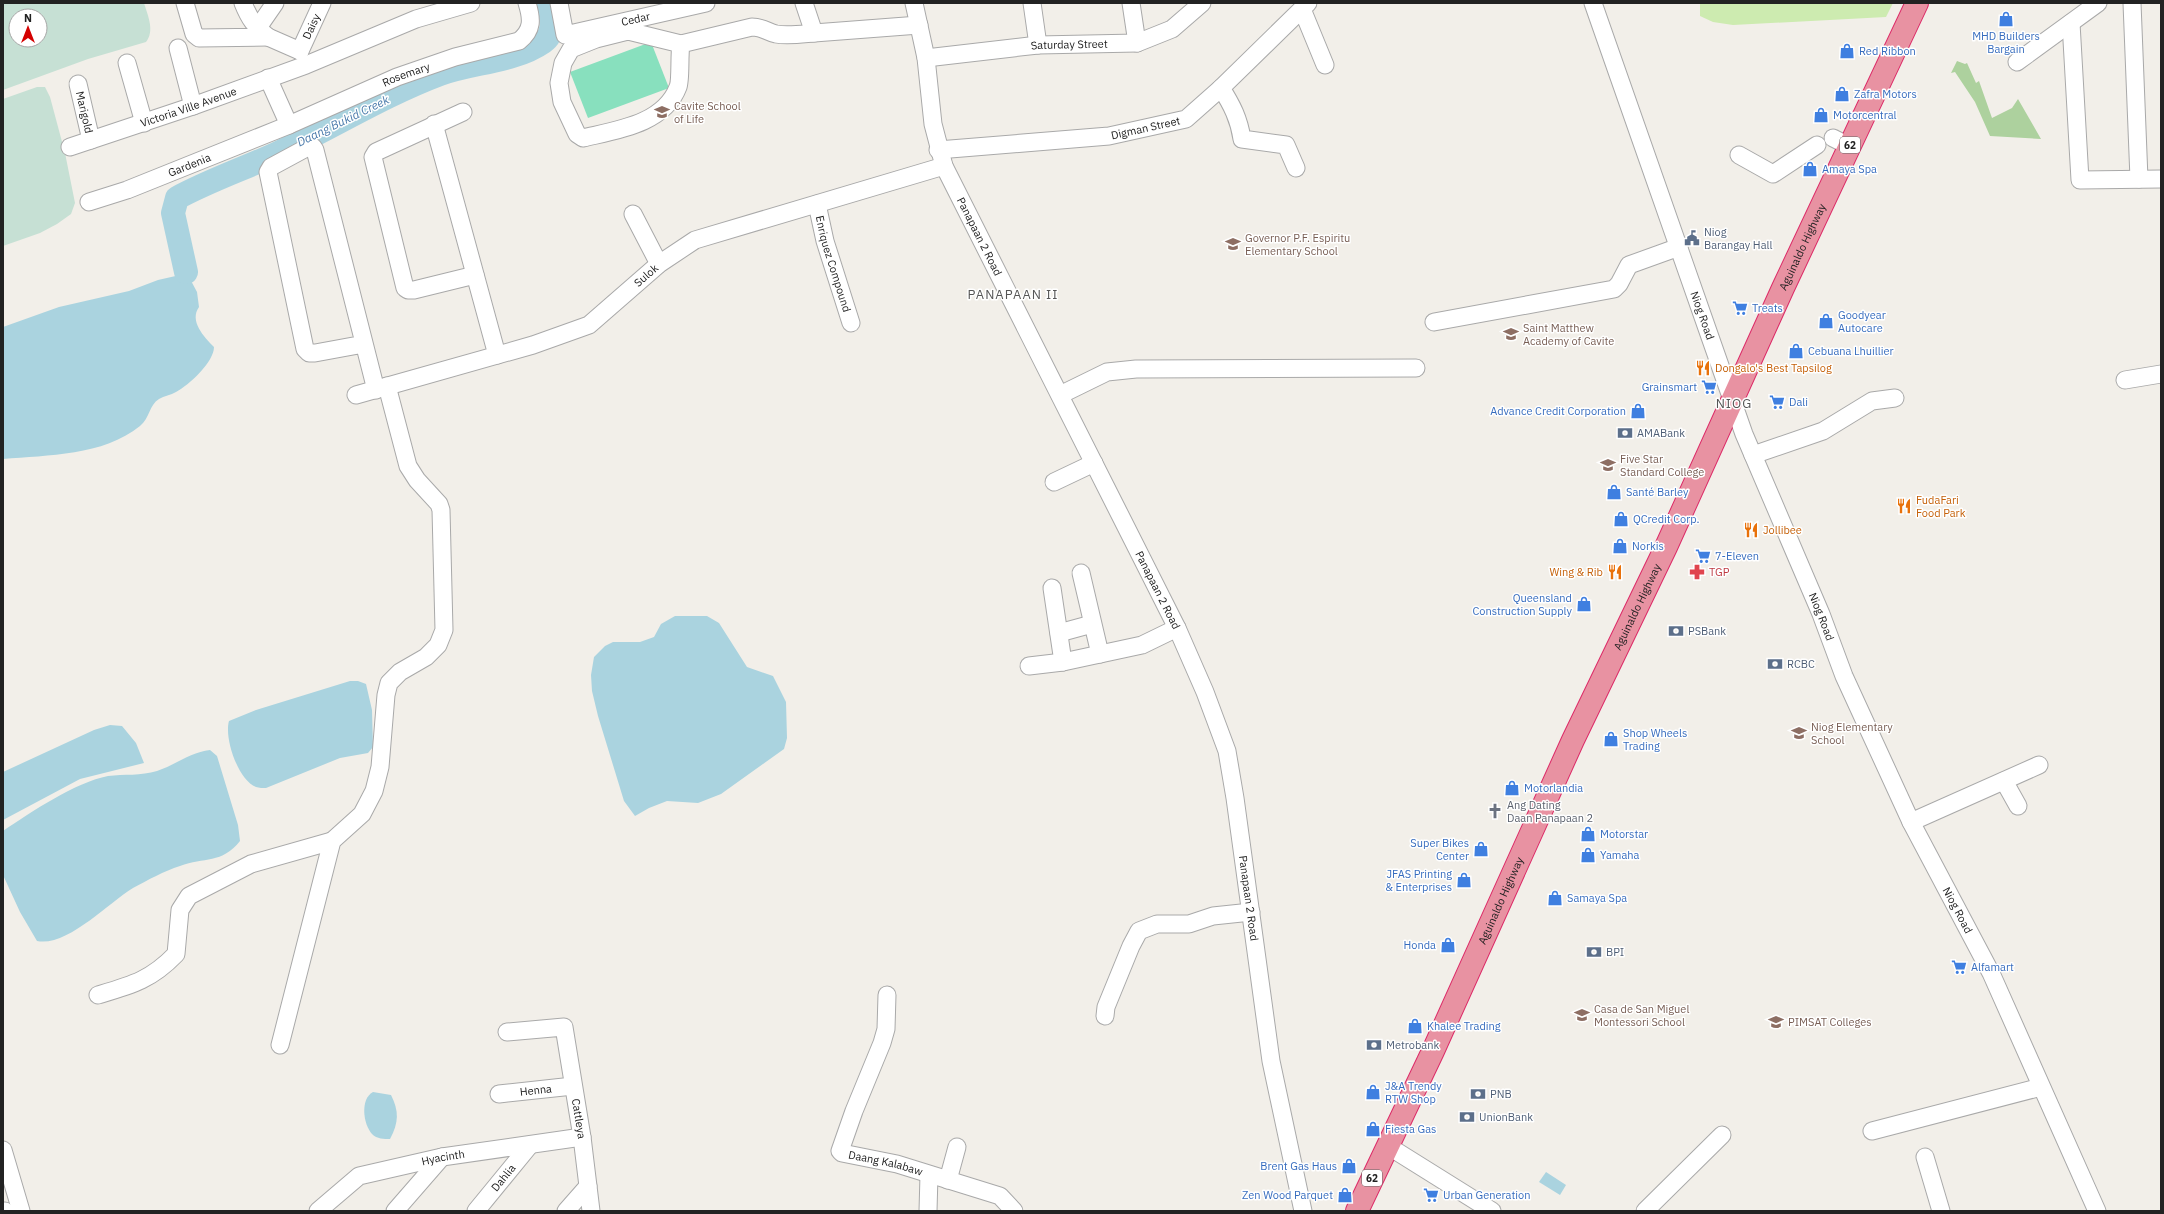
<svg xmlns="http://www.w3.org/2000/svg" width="2164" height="1214" font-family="'IBM Plex Sans',sans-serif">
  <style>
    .grass { fill: #cdebb0 }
    .forest { fill: #add19e }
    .wetland { fill: #c6e0d4; fill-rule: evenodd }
    .pitch { fill: #88e0be }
    .water { fill: #aad3df }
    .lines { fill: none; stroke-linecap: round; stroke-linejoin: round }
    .river { stroke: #aad3df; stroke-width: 24 }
    .minor-casing { stroke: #a9a9a9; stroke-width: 19 }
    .highway-casing { stroke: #dc2a67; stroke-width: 24 }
    .minor { stroke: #fff; stroke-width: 17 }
    .highway { stroke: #e892a2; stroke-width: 22 }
    .labels { text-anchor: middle; stroke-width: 3; stroke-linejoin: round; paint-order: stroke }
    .shield { fill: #fff; stroke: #646464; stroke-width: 1 }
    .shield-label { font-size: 10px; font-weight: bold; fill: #222 }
    .street-label { font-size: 11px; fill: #222; stroke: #fff }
    .shop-label { font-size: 11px; fill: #366cbe; stroke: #fff; text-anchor: start }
    .education-label { font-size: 11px; fill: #785e54; stroke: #fff; text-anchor: start }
    .service-label { font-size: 11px; fill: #4e5e75; stroke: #fff; text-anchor: start }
    .food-label { font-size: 11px; fill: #c56008; stroke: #fff; text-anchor: start }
    .health-label { font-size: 11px; fill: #be3a42; stroke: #fff; text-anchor: start }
    .worship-label { font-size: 11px; fill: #5b616d; stroke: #fff; text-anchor: start }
    .water-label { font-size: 12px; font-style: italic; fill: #4a7aab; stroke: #fff }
    .quarter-label { font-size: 13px; letter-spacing: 1px; fill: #555; stroke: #fff }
  </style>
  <rect width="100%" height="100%" fill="#f2efe9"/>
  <!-- grass -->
  <path class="grass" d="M 1700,3 L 1893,3 L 1886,17 L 1733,25 L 1713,22 L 1700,16 Z"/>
  <!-- forest -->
  <path class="forest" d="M 1957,61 L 1965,64 L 1967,63 L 1976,83 L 1979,81 L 1992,118 L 2012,108 L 2018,99 L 2041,139 L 1990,136 L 1975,102 L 1955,72 L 1951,73 Z"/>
  <!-- wetland -->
  <g class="wetland">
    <path d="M 3,3 L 144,3 C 148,16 155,31 146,42 L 88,59 L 3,90 ZM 16,16 L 40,16 L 40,40 L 16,40 Z"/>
    <path d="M 37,87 L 45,87 L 50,97 L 65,153 L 75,203 L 71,214 L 57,224 L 40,233 L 3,246 L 3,99 Z"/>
  </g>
  <!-- pitch -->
  <path class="pitch" d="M 651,42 L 669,88 L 588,118 L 570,72 Z"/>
  <!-- water -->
  <g class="water">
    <path d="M 180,275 L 189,277 L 197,292 L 199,307 C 189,321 204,337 214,347 C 214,362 189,385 176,392 C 171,395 164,396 159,399 C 149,405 150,418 140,426 C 103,456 48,455 3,459 L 3,327 L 59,307 L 129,291 L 158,280 Z"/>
    <path d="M 675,616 L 707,616 L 719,623 L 747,667 L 773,676 L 786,702 L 787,738 L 784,749 L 721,794 L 698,803 L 667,801 L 649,808 L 635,816 L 624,801 L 598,716 L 592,691 L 591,675 L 594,657 L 605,646 L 613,642 L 640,642 L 654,637 L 661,624 Z"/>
    <path d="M 350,681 L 358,681 L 366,684 L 372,710 L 373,747 L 368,753 L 340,758 L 266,788 C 263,788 259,788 256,787 C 238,780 224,738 229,721 L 256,710 Z"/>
    <path d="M 110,725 L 122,726 L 136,743 L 144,763 L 80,779 L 3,820 L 3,772 L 94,730 Z"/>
    <path d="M 210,750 L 217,756 L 238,825 L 240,841 C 222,864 204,857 180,866 C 164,871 148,880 133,888 C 107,904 67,947 37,941 L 20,912 L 3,875 L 3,831 C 31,812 76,782 108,776 C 124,774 141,776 157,771 C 175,765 191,752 210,750 Z"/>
    <path d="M 373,1092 L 391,1095 C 399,1111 399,1122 390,1139 C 384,1139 377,1139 372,1134 C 363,1124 360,1099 373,1092 Z"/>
    <path d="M 1546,1172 L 1566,1185 L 1560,1195 L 1539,1182 Z"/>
  </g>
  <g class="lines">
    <!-- river -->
    <path class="river" d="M 186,272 L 173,213 L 177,198 C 210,180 246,168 280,152 C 333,127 384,95 440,74 C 473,62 514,62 543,42 C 556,33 552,16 548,3"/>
    <!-- minor casing -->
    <g class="minor-casing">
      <g id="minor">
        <path d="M 185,3 L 194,34 L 199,38 L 268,37 C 255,27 249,18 243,3"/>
        <path id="s1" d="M 559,3 L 565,35 L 706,3"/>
        <path d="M 804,3 L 814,33 L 919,25"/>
        <path id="s2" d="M 914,3 L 926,58 L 933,124 L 944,166 L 1177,628 L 1205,692 L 1227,751 L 1235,798 L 1271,1061 L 1303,1211"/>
        <path d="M 1032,3 L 1038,45"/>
        <path d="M 1131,3 L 1137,43"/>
        <path id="s3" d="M 1593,3 L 1744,434 L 1821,614 L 1844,676 L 1911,822 L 1991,973 L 2097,1211"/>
        <path d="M 2132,3 L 2139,179"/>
        <path d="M 1302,9 L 1325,65"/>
        <path d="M 2071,23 L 2080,180 L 2161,179"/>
        <path d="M 257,29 L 275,3"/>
        <path d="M 268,37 L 300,51"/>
        <path d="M 681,44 C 679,55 681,80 678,87 C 664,124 617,130 583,138 L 577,134 L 562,102 L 559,83 L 563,63 L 571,49 L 596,39 L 628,31 L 681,44 L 752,27 C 763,27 767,32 776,34 C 788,36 802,34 814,33"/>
        <path d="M 178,48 L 193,106"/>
        <path id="s4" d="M 300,51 L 322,3"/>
        <path id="s5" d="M 926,58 L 1038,45 L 1137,43 L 1172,29 L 1202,3"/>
        <path d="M 2017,62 L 2098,3"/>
        <path d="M 127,63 L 144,123"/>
        <path d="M 268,78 L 289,125"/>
        <path id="s6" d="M 78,84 L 91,140"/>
        <path d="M 1221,88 C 1232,105 1239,119 1242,139 L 1286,145 L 1296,168"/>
        <path d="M 463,112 L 376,152 L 373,157 L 405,288 L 408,290 L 414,290 L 475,275"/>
        <path d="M 434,124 L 497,355"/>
        <path d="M 1833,138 L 1849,146"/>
        <path id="s7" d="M 70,147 L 193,106 L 306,65 L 416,19 L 471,3"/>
        <path id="s8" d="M 938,150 L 1109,136 L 1186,119 L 1221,88 L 1308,3"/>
        <path d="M 1739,155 L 1773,174 L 1817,145"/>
        <path id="s9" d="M 89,202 L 127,190 L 289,125 L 397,77 L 455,57 L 519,41 C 533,30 532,19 527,3"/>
        <path id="s10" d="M 817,204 L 825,241 L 851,323"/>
        <path d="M 633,214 L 659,264"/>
        <path d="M 1434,322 L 1614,289 L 1619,284 L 1629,265 L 1679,247"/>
        <path d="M 364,344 L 315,353 L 309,353 L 305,349 L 268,172 L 271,167 L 308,147 L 313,147 L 315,150 L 376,390"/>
        <path d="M 2125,380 L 2161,374"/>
        <path id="s11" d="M 356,395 L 533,345 L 589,325 L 659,264 L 695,240 L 944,166"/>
        <path d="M 1060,395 L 1107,372 L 1136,369 L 1416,368"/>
        <path d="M 1753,455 L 1823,431 L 1872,401 L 1895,398"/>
        <path d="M 1054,482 L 1094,463"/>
        <path d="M 1081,573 L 1100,654"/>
        <path d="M 1052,588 L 1063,662"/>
        <path d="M 1059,633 L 1092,624"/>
        <path d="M 1029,666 L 1063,662 L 1142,645 L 1177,628"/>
        <path d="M 2004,781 L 2018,806"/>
        <path d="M 1911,822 L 2039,765"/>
        <path d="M 98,995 C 132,985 151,980 176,954 L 180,910 L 189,896 L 251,864 L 332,841"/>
        <path id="s12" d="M 887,995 L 886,1029 L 882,1043 L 854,1111 L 840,1151 L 842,1153 L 897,1164 L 1000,1196 L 1014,1211"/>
        <path d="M 1105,1016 L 1106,1007 L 1131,946 L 1139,931 L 1157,924 L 1189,924 L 1213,916 L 1251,912"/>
        <path id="s13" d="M 507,1032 L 564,1027 L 582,1137 L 591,1211"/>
        <path d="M 280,1045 L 332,841 L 362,814 L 374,791 L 380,767 L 386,695 L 389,683 L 400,672 L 426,657 L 438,645 L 444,630 L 441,510 L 439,504 L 417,480 L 408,466 L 387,386"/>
        <path id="s14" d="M 499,1094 L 573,1086"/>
        <path d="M 1872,1131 L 2041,1087"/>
        <path d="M 1388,1146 L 1492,1211"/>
        <path d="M 3,1150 L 21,1211"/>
        <path d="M 1925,1157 L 1941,1211"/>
        <path d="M 948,1180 L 957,1147"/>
        <path d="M 3,1211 L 5,1211"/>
        <path id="s15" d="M 318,1211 L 359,1176 L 442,1157 L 582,1137"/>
        <path d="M 395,1211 L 442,1157"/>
        <path id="s16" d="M 476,1211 L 530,1145"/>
        <path d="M 566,1211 L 588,1186"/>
        <path d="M 928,1211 L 929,1175"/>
        <path d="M 1645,1211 L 1722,1135"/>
      </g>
    </g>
    <!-- highway casing -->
    <g class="highway-casing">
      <g id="highway">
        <path id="s17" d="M 1357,1211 L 1433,1051 L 1573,740 L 1666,547 L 1783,288 L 1917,3"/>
      </g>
    </g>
    <!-- minor -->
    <use href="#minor" class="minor"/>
    <!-- highway -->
    <use href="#highway" class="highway"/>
  </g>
  <!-- icons -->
  <defs>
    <g id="shop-bare" transform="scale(1.2)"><path d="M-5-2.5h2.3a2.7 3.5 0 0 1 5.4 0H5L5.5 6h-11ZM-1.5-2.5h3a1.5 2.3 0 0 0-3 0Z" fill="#3f7fe0" stroke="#fff" stroke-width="2.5" paint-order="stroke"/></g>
    <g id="school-bare" transform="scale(1.2)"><path d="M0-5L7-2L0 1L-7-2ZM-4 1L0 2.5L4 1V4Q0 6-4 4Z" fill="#8d6e63" stroke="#fff" stroke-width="2.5" paint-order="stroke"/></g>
    <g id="civic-bare" transform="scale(1.2)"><path d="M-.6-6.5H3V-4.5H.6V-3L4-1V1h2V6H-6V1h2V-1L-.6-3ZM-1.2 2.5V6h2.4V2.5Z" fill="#5c6f8a" stroke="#fff" stroke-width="2.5" paint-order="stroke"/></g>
    <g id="supermarket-bare" transform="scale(1.2)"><path d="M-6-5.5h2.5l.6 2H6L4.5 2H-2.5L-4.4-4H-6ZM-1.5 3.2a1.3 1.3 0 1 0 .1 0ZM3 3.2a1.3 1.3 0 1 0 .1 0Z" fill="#3f7fe0" stroke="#fff" stroke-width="2.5" paint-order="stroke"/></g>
    <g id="restaurant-bare" transform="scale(1.2)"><path d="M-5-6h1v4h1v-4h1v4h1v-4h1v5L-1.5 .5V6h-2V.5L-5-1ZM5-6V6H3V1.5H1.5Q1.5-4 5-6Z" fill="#e8710a" stroke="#fff" stroke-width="2.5" paint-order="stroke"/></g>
    <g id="bank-bare" transform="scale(1.2)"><path d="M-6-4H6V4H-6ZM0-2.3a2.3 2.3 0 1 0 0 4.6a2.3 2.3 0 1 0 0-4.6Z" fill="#5c6f8a" stroke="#fff" stroke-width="2.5" paint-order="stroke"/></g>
    <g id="university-bare" transform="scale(1.2)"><path d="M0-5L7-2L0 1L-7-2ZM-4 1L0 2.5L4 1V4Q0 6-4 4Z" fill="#8d6e63" stroke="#fff" stroke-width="2.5" paint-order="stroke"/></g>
    <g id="pharmacy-bare" transform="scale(1.2)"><path d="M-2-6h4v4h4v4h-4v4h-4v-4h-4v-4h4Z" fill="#e0444e" stroke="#fff" stroke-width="2.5" paint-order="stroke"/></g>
    <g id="church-bare" transform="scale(1.2)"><path d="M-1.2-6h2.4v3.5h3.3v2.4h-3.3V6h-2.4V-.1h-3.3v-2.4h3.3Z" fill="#6b7280" stroke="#fff" stroke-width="2.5" paint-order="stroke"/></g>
  </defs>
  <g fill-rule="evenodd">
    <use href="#shop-bare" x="2006" y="19"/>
    <use href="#shop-bare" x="1847" y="51"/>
    <use href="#shop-bare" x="1842" y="94"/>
    <use href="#school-bare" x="662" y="112"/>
    <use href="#shop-bare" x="1821" y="115"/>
    <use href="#shop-bare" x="1810" y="169"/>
    <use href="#civic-bare" x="1692" y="238"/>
    <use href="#school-bare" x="1233" y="244"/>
    <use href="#supermarket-bare" x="1740" y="308"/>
    <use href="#shop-bare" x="1826" y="321"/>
    <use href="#school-bare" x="1511" y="334"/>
    <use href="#shop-bare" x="1796" y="351"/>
    <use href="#restaurant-bare" x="1703" y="368"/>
    <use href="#supermarket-bare" x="1709" y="387"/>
    <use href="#supermarket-bare" x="1777" y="402"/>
    <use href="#shop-bare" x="1638" y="411"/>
    <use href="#bank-bare" x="1625" y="433"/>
    <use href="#university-bare" x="1608" y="465"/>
    <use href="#shop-bare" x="1614" y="492"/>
    <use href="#restaurant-bare" x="1904" y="506"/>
    <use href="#shop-bare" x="1621" y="519"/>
    <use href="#restaurant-bare" x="1751" y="530"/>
    <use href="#shop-bare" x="1620" y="546"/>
    <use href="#supermarket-bare" x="1703" y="556"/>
    <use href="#restaurant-bare" x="1615" y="572"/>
    <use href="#pharmacy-bare" x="1697" y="572"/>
    <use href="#shop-bare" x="1584" y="604"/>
    <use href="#bank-bare" x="1676" y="631"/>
    <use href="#bank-bare" x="1775" y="664"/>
    <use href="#school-bare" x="1799" y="733"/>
    <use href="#shop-bare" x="1611" y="739"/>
    <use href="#shop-bare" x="1512" y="788"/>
    <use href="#church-bare" x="1495" y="811"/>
    <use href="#shop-bare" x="1588" y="834"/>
    <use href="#shop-bare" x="1481" y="849"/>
    <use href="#shop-bare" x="1588" y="855"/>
    <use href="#shop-bare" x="1464" y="880"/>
    <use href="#shop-bare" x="1555" y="898"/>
    <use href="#shop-bare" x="1448" y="945"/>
    <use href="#bank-bare" x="1594" y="952"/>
    <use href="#supermarket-bare" x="1959" y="967"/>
    <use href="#school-bare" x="1582" y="1015"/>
    <use href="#university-bare" x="1776" y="1022"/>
    <use href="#shop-bare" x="1415" y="1026"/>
    <use href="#bank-bare" x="1374" y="1045"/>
    <use href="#shop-bare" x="1373" y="1092"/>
    <use href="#bank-bare" x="1478" y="1094"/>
    <use href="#bank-bare" x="1467" y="1117"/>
    <use href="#shop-bare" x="1373" y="1129"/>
    <use href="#shop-bare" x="1349" y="1166"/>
    <use href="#shop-bare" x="1345" y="1195"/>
    <use href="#supermarket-bare" x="1431" y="1195"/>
  </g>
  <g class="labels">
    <!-- shield labels -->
    <g class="shield">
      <rect x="1840" y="137" width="20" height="16" rx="3"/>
      <rect x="1362" y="1170" width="20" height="16" rx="3"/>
    </g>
    <g class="shield-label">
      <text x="1850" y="149">62</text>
      <text x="1372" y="1182">62</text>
    </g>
    <!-- street labels -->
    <g class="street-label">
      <text dy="4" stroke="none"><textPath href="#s1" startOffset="105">Cedar</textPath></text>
      <text dy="4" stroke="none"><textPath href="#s4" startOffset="27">Daisy</textPath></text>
      <text dy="4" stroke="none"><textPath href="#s5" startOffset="144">Saturday Street</textPath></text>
      <text dy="4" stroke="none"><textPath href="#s9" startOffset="342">Rosemary</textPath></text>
      <text dy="4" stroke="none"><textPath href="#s7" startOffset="125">Victoria Ville Avenue</textPath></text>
      <text dy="4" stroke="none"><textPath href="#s6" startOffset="29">Marigold</textPath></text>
      <text dy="4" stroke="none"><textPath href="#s8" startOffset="209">Digman Street</textPath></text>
      <text dy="4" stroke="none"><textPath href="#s9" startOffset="107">Gardenia</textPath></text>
      <text dy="4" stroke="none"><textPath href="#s2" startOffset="245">Panapaan 2 Road</textPath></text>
      <text dy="4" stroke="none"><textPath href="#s17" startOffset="1062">Aguinaldo Highway</textPath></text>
      <text dy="4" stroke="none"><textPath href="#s10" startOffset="62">Enriquez Compound</textPath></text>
      <text dy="4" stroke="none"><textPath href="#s11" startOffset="319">Sulok</textPath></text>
      <text dy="4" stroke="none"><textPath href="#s3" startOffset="331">Niog Road</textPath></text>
      <text dy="4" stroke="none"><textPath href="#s2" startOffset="641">Panapaan 2 Road</textPath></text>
      <text dy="4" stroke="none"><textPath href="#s17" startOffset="666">Aguinaldo Highway</textPath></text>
      <text dy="4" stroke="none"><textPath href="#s3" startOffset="655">Niog Road</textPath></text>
      <text dy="4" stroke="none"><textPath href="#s2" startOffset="965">Panapaan 2 Road</textPath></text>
      <text dy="4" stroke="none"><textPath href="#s17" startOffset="342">Aguinaldo Highway</textPath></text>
      <text dy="4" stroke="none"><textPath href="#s3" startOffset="979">Niog Road</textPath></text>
      <text dy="4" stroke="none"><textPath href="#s14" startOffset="37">Henna</textPath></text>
      <text dy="4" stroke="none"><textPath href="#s13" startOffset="150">Cattleya</textPath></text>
      <text dy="4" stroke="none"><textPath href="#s15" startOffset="140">Hyacinth</textPath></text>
      <text dy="4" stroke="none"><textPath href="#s12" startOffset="212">Daang Kalabaw</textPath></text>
      <text dy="4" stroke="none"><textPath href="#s16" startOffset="43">Dahlia</textPath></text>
    </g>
    <!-- shop labels -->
    <g class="shop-label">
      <text x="2006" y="40" text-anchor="middle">MHD Builders<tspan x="2006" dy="13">Bargain</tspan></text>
      <text x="1859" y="55">Red Ribbon</text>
      <text x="1854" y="98">Zafra Motors</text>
      <text x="1833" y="119">Motorcentral</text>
      <text x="1822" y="173">Amaya Spa</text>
      <text x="1752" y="312">Treats</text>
      <text x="1838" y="319">Goodyear<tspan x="1838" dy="13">Autocare</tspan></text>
      <text x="1808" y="355">Cebuana Lhuillier</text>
      <text x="1697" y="391" text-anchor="end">Grainsmart</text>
      <text x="1789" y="406">Dali</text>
      <text x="1626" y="415" text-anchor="end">Advance Credit Corporation</text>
      <text x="1626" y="496">Santé Barley</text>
      <text x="1633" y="523">QCredit Corp.</text>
      <text x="1632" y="550">Norkis</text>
      <text x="1715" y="560">7-Eleven</text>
      <text x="1572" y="602" text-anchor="end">Queensland<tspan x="1572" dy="13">Construction Supply</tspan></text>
      <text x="1623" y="737">Shop Wheels<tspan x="1623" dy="13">Trading</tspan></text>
      <text x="1524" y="792">Motorlandia</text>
      <text x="1600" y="838">Motorstar</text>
      <text x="1469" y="847" text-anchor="end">Super Bikes<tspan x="1469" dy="13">Center</tspan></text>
      <text x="1600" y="859">Yamaha</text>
      <text x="1452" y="878" text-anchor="end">JFAS Printing<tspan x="1452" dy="13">&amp; Enterprises</tspan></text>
      <text x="1567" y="902">Samaya Spa</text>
      <text x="1436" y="949" text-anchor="end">Honda</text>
      <text x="1971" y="971">Alfamart</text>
      <text x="1427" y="1030">Khalee Trading</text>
      <text x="1385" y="1090">J&amp;A Trendy<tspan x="1385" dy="13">RTW Shop</tspan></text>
      <text x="1385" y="1133">Fiesta Gas</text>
      <text x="1337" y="1170" text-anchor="end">Brent Gas Haus</text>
      <text x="1333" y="1199" text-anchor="end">Zen Wood Parquet</text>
      <text x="1443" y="1199">Urban Generation</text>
    </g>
    <!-- education labels -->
    <g class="education-label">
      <text x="674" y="110">Cavite School<tspan x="674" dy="13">of Life</tspan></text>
      <text x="1245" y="242">Governor P.F. Espiritu<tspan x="1245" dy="13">Elementary School</tspan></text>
      <text x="1523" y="332">Saint Matthew<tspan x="1523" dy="13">Academy of Cavite</tspan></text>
      <text x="1620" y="463">Five Star<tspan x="1620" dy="13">Standard College</tspan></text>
      <text x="1811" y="731">Niog Elementary<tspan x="1811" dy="13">School</tspan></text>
      <text x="1594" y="1013">Casa de San Miguel<tspan x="1594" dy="13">Montessori School</tspan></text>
      <text x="1788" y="1026">PIMSAT Colleges</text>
    </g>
    <!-- service labels -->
    <g class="service-label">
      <text x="1704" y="236">Niog<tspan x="1704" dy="13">Barangay Hall</tspan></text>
      <text x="1637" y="437">AMABank</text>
      <text x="1688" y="635">PSBank</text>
      <text x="1787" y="668">RCBC</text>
      <text x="1606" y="956">BPI</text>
      <text x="1386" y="1049">Metrobank</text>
      <text x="1490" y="1098">PNB</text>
      <text x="1479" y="1121">UnionBank</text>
    </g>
    <!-- food labels -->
    <g class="food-label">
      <text x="1715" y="372">Dongalo's Best Tapsilog</text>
      <text x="1916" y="504">FudaFari<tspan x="1916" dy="13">Food Park</tspan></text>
      <text x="1763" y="534">Jollibee</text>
      <text x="1603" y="576" text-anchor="end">Wing &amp; Rib</text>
    </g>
    <!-- health labels -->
    <g class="health-label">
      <text x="1709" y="576">TGP</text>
    </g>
    <!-- worship labels -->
    <g class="worship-label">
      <text x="1507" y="809">Ang Dating<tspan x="1507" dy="13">Daan Panapaan 2</tspan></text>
    </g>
    <!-- water labels -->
    <g class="water-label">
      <text transform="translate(343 121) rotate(-26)" y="4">Daang Bukid Creek</text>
    </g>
    <!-- quarter labels -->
    <g class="quarter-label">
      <text x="1013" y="299">PANAPAAN II</text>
      <text x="1734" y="408">NIOG</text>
    </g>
  </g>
  <!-- border -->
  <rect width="2164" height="1214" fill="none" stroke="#222222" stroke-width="8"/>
  <!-- north arrow -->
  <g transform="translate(28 28)"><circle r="19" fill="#ffffff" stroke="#a7a7a7"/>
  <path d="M0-3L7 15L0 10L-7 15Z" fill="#d40000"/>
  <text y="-6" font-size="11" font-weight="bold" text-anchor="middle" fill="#222222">N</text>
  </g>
</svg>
